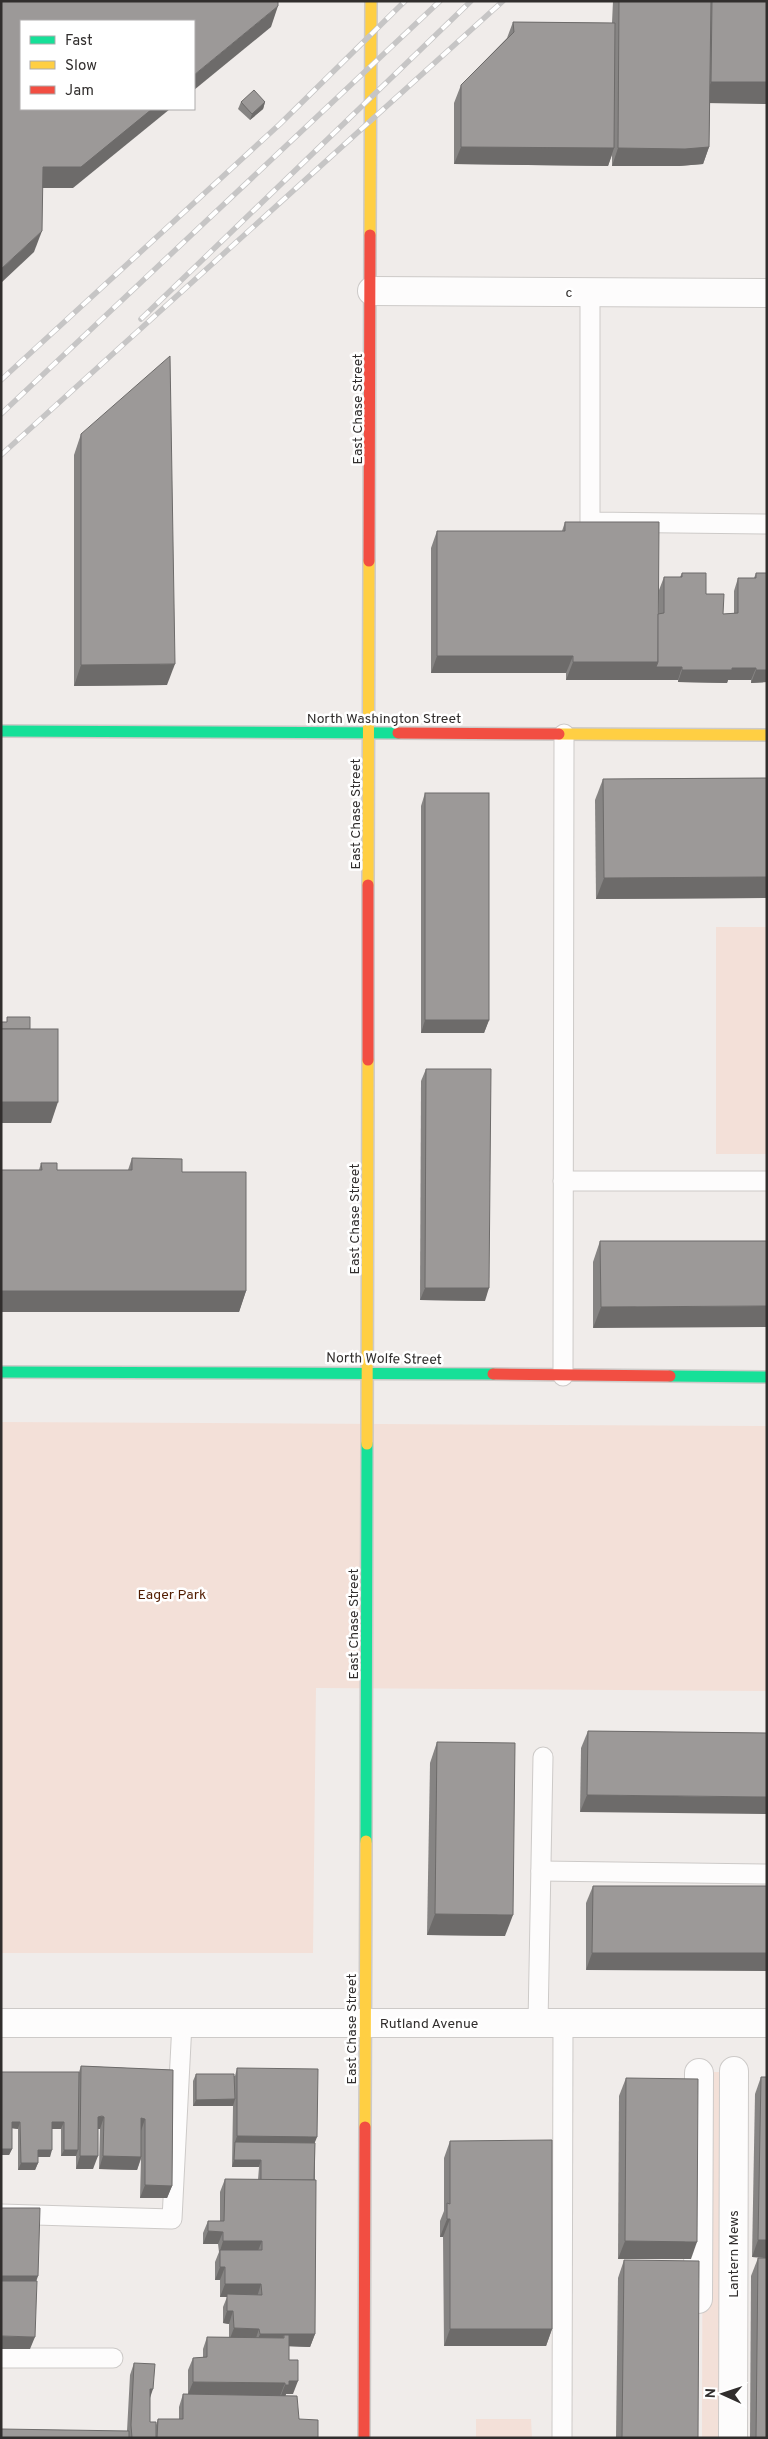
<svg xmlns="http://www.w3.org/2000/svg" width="768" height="2439" font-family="Overpass,sans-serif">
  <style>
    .green { fill: #f3e0d8 }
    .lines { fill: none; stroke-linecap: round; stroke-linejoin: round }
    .lane-casing { stroke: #cdcac8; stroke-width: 21 }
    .street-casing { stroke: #cdcac8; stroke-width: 30 }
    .fast-casing { stroke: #cdcac8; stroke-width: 14 }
    .slow-casing { stroke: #cdcac8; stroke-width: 14 }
    .jam-casing { stroke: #cdcac8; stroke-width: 14 }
    .lane { stroke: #fdfcfc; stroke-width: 19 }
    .street { stroke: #fdfcfc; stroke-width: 28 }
    .fast { stroke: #16e098; stroke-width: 11 }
    .slow { stroke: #ffcf43; stroke-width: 11 }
    .jam { stroke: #f24e42; stroke-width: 11 }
    .rail-casing { stroke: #c6c5c5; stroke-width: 5.5 }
    .rail { stroke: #fff; stroke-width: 4; stroke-dasharray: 11; stroke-linecap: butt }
    .wall { fill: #868483 }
    .shaded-wall { fill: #6d6b6a }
    .building { fill: #9c9998; stroke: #6d6b6a }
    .labels { text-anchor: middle; stroke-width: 5; stroke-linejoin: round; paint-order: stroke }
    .street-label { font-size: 14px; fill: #312e2d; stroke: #fff }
    .park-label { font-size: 14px; fill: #521d00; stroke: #fff }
  </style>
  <rect width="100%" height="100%" fill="#f0ecea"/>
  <!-- green -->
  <g class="green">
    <rect x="716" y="927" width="51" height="227"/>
    <path d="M 1,1422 L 767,1426 L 767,1691 L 316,1688 L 313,1953 L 1,1953 Z"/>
    <path d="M 703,2072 L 728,2072 L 727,2438 L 702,2438 Z"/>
    <path d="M 476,2419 L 531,2419 L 532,2438 L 476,2438 Z"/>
  </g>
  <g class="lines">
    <!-- lane casing -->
    <g class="lane-casing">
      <g id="lane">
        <path d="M 590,292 L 590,522 L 767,524"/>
        <path d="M 563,1181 L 767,1181"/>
        <path d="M 563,1376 L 564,734"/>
        <path d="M 541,1871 L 767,1874"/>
        <path d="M 538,2023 L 543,1757"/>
        <path d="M 1,2214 L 172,2219 L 182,2023"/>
        <path d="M 1,2358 L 113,2358"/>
        <path d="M 562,2438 L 563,2023"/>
      </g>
    </g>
    <!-- street casing -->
    <g class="street-casing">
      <g id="street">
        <path d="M 372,291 L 767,293"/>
        <path d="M 1,2023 L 767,2023"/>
        <path d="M 698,2299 L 699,2073"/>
        <path d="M 733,2438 L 734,2071"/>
      </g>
    </g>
    <!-- fast casing -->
    <g class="fast-casing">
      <g id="fast">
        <path d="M 1,731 L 398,733"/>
        <path d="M 1,1372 L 493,1374"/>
        <path d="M 670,1376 L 767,1377"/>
        <path d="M 366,1841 L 367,1444"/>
      </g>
    </g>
    <!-- slow casing -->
    <g class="slow-casing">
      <g id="slow">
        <path d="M 370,235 L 371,1"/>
        <path d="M 559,734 L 767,735"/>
        <path d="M 368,885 L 369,561"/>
        <path d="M 367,1444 L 368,1060"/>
        <path d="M 365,2127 L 366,1841"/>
      </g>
    </g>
    <!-- jam casing -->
    <g class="jam-casing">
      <g id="jam">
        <path d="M 369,561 L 370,235"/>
        <path d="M 398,733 L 559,734"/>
        <path d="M 368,1060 L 368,885"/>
        <path d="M 493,1374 L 670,1376"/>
        <path d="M 364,2438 L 365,2127"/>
      </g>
    </g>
    <!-- lane -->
    <use href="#lane" class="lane"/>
    <!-- street -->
    <use href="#street" class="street"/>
    <!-- fast -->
    <use href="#fast" class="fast"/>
    <!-- slow -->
    <use href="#slow" class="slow"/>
    <!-- jam -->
    <use href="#jam" class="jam"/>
    <!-- rail casing -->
    <g class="rail-casing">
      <g id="rail">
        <path d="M 141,319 L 471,1"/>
        <path d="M 1,380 L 280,124 L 405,1"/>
        <path d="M 1,414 L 440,1"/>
        <path d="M 1,455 L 503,1"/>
      </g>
    </g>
    <!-- rail -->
    <use href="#rail" class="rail"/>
  </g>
  <!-- wall -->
  <g class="wall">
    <path d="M 613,1 L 767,1 L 710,103 L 709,147 L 703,164 L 679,166 L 612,166 L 612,155 L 608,166 L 454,164 L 454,103 L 461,85 L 507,38 L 513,22 L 612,23 Z"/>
    <path d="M 241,102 L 265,102 L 263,109 L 250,120 L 238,109 Z"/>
    <path d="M 81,434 L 167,685 L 74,686 L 74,455 Z"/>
    <path d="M 565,522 L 658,614 L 659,614 L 659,590 L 664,577 L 680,577 L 682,573 L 706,594 L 723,614 L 734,613 L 734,591 L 738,578 L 754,578 L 756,573 L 767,682 L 751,683 L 751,680 L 728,680 L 727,683 L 678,682 L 678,680 L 566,680 L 566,673 L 431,673 L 431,548 L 437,531 L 562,531 Z"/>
    <path d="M 767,778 L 767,898 L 596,899 L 595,800 L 603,779 Z"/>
    <path d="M 425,793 L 489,1020 L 484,1033 L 421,1033 L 421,806 Z"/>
    <path d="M 426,1069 L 485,1301 L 420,1300 L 421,1081 Z"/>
    <path d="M 132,1158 L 182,1172 L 246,1291 L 239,1312 L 39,1170 L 41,1163 L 57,1170 L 128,1170 Z"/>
    <path d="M 600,1241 L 767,1241 L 593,1328 L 593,1262 Z"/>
    <path d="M 588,1731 L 767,1733 L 580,1812 L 581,1748 Z"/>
    <path d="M 437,1742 L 505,1936 L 427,1935 L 430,1763 Z"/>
    <path d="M 593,1886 L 767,1886 L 586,1970 L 586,1903 Z"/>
    <path d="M 81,2066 L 173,2070 L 172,2186 L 167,2198 L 140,2198 L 141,2159 L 137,2170 L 99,2169 L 100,2129 L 98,2129 L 93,2169 L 76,2169 L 76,2156 L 61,2156 L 61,2129 L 52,2129 L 50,2157 L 38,2157 L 38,2163 L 35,2170 L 18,2170 L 18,2129 L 12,2128 L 12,2149 L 9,2155 L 1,2155 L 1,2072 L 79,2072 Z"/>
    <path d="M 237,2068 L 315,2143 L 315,2334 L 310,2347 L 289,2346 L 289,2360 L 293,2394 L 286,2394 L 285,2396 L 299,2419 L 318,2438 L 1,2438 L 127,2431 L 130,2375 L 134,2363 L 150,2397 L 150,2422 L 156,2425 L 158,2419 L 179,2419 L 179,2407 L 183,2394 L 188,2394 L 188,2370 L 193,2358 L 203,2357 L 203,2349 L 207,2337 L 229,2337 L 229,2324 L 223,2323 L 223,2307 L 227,2297 L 220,2297 L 220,2280 L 215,2280 L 215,2262 L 219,2252 L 218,2244 L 203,2244 L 203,2233 L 208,2221 L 220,2221 L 220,2192 L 225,2179 L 258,2180 L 259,2167 L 232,2167 L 233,2106 L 193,2106 L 193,2081 L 196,2074 L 235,2076 Z"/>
    <path d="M 761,2077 L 767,2077 L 767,2258 L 752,2257 L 755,2094 Z"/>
    <path d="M 626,2078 L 691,2259 L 618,2259 L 619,2096 Z"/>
    <path d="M 450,2141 L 552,2329 L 546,2346 L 444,2346 L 443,2237 L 440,2237 L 440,2221 L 444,2211 L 444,2158 Z"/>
    <path d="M 758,2258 L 767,2438 L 750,2438 L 751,2276 Z"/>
    <path d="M 624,2260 L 698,2438 L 616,2438 L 618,2278 Z"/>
  </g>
  <!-- shaded-wall -->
  <g class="shaded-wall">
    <path d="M 278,6 L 271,27 L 194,90 L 194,75 Z"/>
    <path d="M 711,82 L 767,82 L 767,104 L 704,103 Z"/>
    <path d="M 265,102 L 263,109 L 250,120 L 252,114 Z"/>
    <path d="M 152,109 L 170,109 L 73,188 L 36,188 L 43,167 Z"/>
    <path d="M 461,147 L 614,148 L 608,166 L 454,164 Z"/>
    <path d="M 709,147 L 703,164 L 679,166 L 612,166 L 618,148 Z"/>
    <path d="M 42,231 L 34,252 L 1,283 L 1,269 Z"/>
    <path d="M 437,656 L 573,656 L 566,673 L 431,673 Z"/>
    <path d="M 573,662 L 658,662 L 682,667 L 678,680 L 566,680 Z"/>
    <path d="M 175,664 L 167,685 L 74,686 L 81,665 Z"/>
    <path d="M 732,668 L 756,668 L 751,680 L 728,680 L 727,683 L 678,682 L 682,670 Z"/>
    <path d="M 756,670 L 767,670 L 767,682 L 751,683 Z"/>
    <path d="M 767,877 L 767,898 L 596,899 L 604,878 Z"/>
    <path d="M 425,1020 L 489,1020 L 484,1033 L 421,1033 Z"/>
    <path d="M 1,1102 L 58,1102 L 51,1123 L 1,1123 Z"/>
    <path d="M 425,1288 L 489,1288 L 485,1301 L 420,1300 Z"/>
    <path d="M 1,1291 L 246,1291 L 239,1312 L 1,1312 Z"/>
    <path d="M 767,1306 L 767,1327 L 593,1328 L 601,1307 Z"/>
    <path d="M 587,1795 L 767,1797 L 767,1814 L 580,1812 Z"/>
    <path d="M 435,1914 L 513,1915 L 505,1936 L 427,1935 Z"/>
    <path d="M 592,1953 L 767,1953 L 767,1971 L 586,1970 Z"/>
    <path d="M 235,2099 L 233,2106 L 193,2106 L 196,2100 Z"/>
    <path d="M 98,2117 L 104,2117 L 100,2129 L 93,2129 Z"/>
    <path d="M 141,2118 L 145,2119 L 141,2131 Z"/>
    <path d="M 12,2122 L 20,2122 L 18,2129 L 10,2128 Z"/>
    <path d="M 52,2122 L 64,2122 L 61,2129 L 50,2129 Z"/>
    <path d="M 237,2136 L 317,2137 L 312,2150 L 235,2142 Z"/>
    <path d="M 1,2149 L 12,2149 L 9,2155 L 1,2155 Z"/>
    <path d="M 38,2150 L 52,2150 L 50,2157 L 35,2157 Z"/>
    <path d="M 64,2150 L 78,2150 L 76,2156 L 61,2156 Z"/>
    <path d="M 80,2156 L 98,2156 L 93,2169 L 76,2169 Z"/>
    <path d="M 103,2156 L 141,2157 L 137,2170 L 99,2169 Z"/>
    <path d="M 234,2160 L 261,2160 L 259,2167 L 232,2167 Z"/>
    <path d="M 21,2163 L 38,2163 L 35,2170 L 18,2170 Z"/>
    <path d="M 145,2185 L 172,2186 L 167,2198 L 140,2198 Z"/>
    <path d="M 447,2219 L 450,2219 L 443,2237 L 440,2237 Z"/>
    <path d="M 208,2231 L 223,2232 L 218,2244 L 203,2244 Z"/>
    <path d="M 758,2240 L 767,2240 L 767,2258 L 752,2257 Z"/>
    <path d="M 223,2241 L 262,2241 L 257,2253 L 220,2251 Z"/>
    <path d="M 625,2241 L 697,2242 L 691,2259 L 618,2259 Z"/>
    <path d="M 220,2267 L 225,2267 L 220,2280 L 215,2280 Z"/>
    <path d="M 1,2276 L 38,2276 L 32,2294 L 1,2293 Z"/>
    <path d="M 225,2284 L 261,2284 L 257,2297 L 227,2294 L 227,2297 L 220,2297 Z"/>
    <path d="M 227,2311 L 233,2311 L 229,2324 L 223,2323 Z"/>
    <path d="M 234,2328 L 259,2329 L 255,2341 L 229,2341 Z"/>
    <path d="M 450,2329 L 552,2329 L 546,2346 L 444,2346 Z"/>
    <path d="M 260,2334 L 315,2334 L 310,2347 L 281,2346 L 284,2338 L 284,2335 L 279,2346 L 255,2346 Z"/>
    <path d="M 1,2336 L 35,2337 L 30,2349 L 1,2349 Z"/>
    <path d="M 289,2381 L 298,2381 L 293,2394 L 286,2394 L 285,2398 L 280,2398 L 285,2385 Z"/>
    <path d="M 193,2382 L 285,2383 L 280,2396 L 188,2394 Z"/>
    <path d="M 150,2389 L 153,2389 L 149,2401 Z"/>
  </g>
  <!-- building -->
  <g class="building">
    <path d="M 1,1 L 278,1 L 278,6 L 194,75 L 194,21 L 21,21 L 21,109 L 152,109 L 81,167 L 43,167 L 42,231 L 1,269 Z"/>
    <path d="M 619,1 L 711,1 L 709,147 L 685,149 L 618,148 Z"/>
    <path d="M 712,1 L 767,1 L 767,82 L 711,82 Z"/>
    <path d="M 513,22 L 615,23 L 614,148 L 461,147 L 461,85 L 514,32 Z"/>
    <path d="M 254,90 L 265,102 L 252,114 L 241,102 Z"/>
    <path d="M 170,356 L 175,664 L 81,665 L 81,434 Z"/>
    <path d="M 565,522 L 659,522 L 658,662 L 573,662 L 573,656 L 437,656 L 437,531 L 565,531 Z"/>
    <path d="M 682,573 L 706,573 L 706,594 L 724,594 L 723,614 L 738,613 L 738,578 L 756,578 L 756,573 L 767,573 L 767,670 L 756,670 L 756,668 L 732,668 L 732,670 L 682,670 L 682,667 L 656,667 L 658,662 L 658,614 L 664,613 L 664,577 L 682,577 Z"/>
    <path d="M 767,778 L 767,877 L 604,878 L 603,779 Z"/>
    <rect x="425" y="793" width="64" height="227"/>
    <path d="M 7,1017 L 30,1017 L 30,1029 L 1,1029 L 1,1022 L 7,1022 Z"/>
    <rect x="1" y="1029" width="57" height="73"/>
    <path d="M 426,1069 L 491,1069 L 489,1288 L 425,1288 Z"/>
    <path d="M 132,1158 L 182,1159 L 182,1172 L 246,1172 L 246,1291 L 1,1291 L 1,1170 L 42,1170 L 41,1163 L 57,1163 L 57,1170 L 132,1170 Z"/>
    <path d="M 600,1241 L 767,1241 L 767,1306 L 601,1307 Z"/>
    <path d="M 588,1731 L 767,1733 L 767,1797 L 587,1795 Z"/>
    <path d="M 437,1742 L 515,1743 L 513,1915 L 435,1914 Z"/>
    <path d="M 593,1886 L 767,1886 L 767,1953 L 592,1953 Z"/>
    <path d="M 81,2066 L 173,2070 L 172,2186 L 145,2185 L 145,2119 L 141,2118 L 141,2157 L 103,2156 L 104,2117 L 102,2116 L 98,2117 L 98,2156 L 80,2156 Z"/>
    <path d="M 237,2068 L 318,2069 L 317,2137 L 237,2136 Z"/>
    <path d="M 1,2072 L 79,2072 L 78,2150 L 64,2150 L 64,2122 L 52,2122 L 52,2150 L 38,2150 L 38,2163 L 21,2163 L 20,2122 L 12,2122 L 12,2149 L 1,2149 Z"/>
    <path d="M 196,2074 L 234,2074 L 235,2099 L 196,2100 Z"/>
    <path d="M 761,2077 L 767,2077 L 767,2240 L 758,2240 Z"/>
    <path d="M 626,2078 L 698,2079 L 697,2242 L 625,2241 Z"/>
    <path d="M 552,2140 L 552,2329 L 450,2329 L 450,2219 L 447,2219 L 447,2203 L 450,2204 L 450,2141 Z"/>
    <path d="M 235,2142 L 315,2143 L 314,2180 L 261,2180 L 261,2160 L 234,2160 Z"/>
    <path d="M 225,2179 L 316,2180 L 315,2334 L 260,2334 L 259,2329 L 234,2328 L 233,2311 L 227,2311 L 227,2294 L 262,2295 L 261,2284 L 225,2284 L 225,2267 L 220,2267 L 220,2250 L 262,2250 L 262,2241 L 223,2241 L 223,2232 L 208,2231 L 208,2221 L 224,2221 Z"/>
    <path d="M 1,2208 L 40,2208 L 38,2276 L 1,2276 Z"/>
    <path d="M 758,2258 L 767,2258 L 767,2438 L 756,2438 Z"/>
    <path d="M 624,2260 L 699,2261 L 698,2438 L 622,2438 Z"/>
    <path d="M 1,2281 L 37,2281 L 35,2337 L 1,2336 Z"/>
    <path d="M 284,2335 L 289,2335 L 289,2360 L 298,2360 L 298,2381 L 289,2381 L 289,2385 L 285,2385 L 285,2383 L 193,2382 L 193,2358 L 207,2357 L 207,2337 L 284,2338 Z"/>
    <path d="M 134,2363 L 155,2364 L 153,2389 L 150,2389 L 150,2422 L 156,2422 L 156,2438 L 132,2438 L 131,2425 Z"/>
    <path d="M 183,2394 L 297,2396 L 299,2419 L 318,2420 L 318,2438 L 157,2438 L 158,2419 L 183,2419 Z"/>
    <path d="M 1,2429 L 129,2431 L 129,2438 L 1,2438 Z"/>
  </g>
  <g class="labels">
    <!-- street labels -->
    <g class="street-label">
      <text x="569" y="297">c</text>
      <text transform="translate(357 409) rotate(-90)" y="5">East Chase Street</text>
      <text x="384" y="723">North Washington Street</text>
      <text transform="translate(355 814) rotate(-90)" y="5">East Chase Street</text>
      <text transform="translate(354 1219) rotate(-90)" y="5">East Chase Street</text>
      <text transform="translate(384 1358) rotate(1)" y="5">North Wolfe Street</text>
      <text transform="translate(353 1624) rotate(-90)" y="5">East Chase Street</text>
      <text x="429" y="2028">Rutland Avenue</text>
      <text transform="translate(351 2029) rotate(-90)" y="5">East Chase Street</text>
      <text transform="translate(733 2254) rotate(-90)" y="5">Lantern Mews</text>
    </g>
    <!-- park labels -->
    <g class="park-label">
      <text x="172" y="1599">Eager Park</text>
    </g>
  </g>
  <!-- border -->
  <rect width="768" height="2439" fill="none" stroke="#312e2d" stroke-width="5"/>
  <!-- legend -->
  <rect x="20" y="20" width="175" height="90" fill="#ffffff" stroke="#adabab"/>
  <rect x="30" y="36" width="25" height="8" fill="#16e098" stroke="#adabab"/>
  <text x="65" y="45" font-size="15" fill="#312e2d">Fast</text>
  <rect x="30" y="61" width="25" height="8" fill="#ffcf43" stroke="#adabab"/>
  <text x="65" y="70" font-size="15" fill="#312e2d">Slow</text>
  <rect x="30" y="86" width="25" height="8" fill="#f24e42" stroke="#adabab"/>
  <text x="65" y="95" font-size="15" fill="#312e2d">Jam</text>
  <!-- north arrow -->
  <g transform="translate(723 2394) rotate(273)" stroke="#ffffff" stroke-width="4" paint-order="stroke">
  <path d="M0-4L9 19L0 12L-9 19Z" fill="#312e2d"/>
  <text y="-8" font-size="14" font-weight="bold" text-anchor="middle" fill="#312e2d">N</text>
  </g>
</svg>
